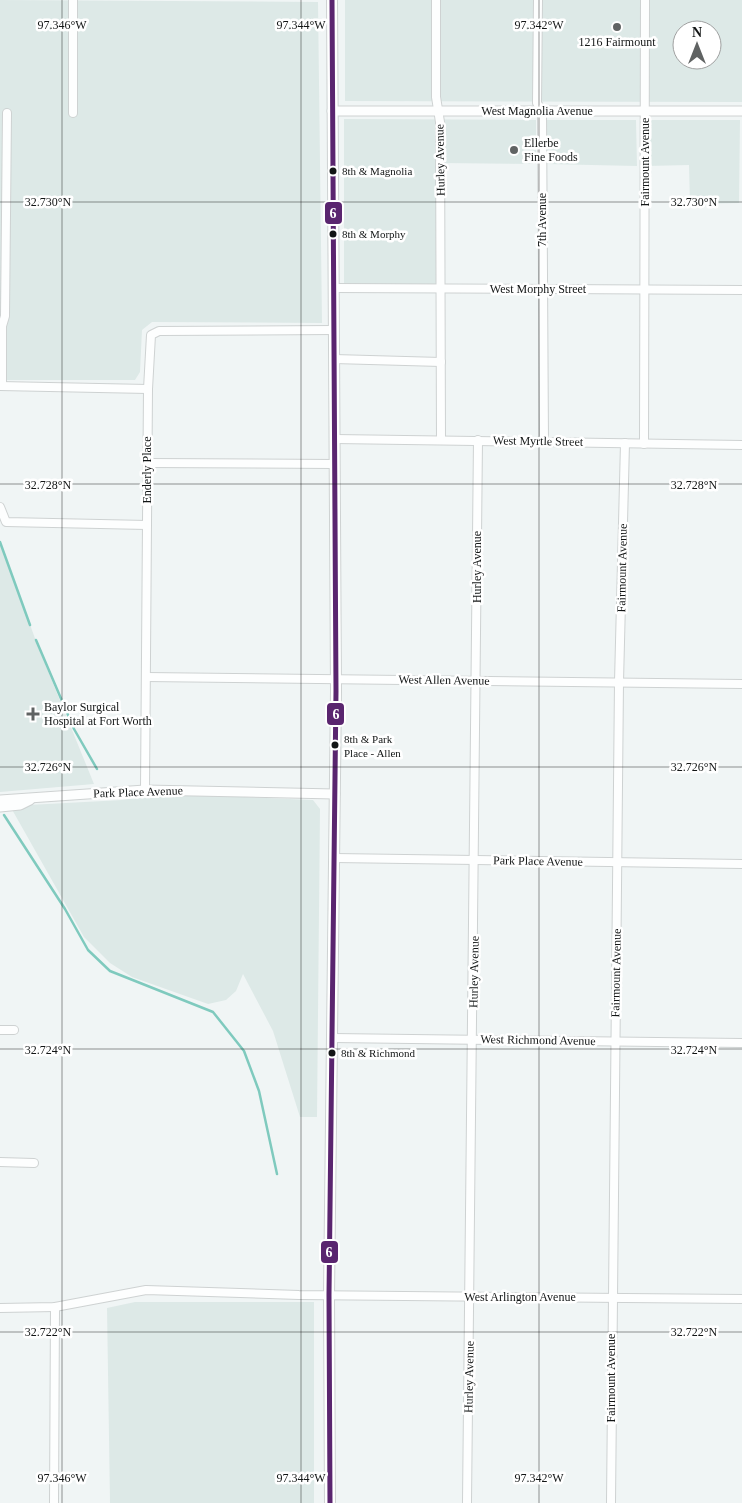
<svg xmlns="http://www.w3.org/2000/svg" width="742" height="1503" font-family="Georgia,serif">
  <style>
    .built { fill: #dde9e7; fill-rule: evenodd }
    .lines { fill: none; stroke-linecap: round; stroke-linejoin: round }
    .stream { stroke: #7fcabe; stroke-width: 2.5 }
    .minor-casing { stroke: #ced2d2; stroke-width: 10 }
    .tertiary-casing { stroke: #ced2d2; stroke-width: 11 }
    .secondary-casing { stroke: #ced2d2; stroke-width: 12 }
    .minor { stroke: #fdfefe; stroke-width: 8 }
    .tertiary { stroke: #fdfefe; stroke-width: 9 }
    .secondary { stroke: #fdfefe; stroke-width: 10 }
    .bus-1-casing { stroke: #fff; stroke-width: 9 }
    .bus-1 { stroke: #5a256f; stroke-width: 5 }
    .ticks { fill: none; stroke: #121515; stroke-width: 1; stroke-opacity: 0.45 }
    .poi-dot { fill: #606363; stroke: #fff; stroke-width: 2 }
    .bus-dot { fill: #121515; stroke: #fff; stroke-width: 2 }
    .labels { text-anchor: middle; stroke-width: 5; stroke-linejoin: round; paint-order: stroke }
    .bus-label { font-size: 11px; fill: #121515; stroke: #fff; text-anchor: start }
    .poi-label { font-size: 12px; fill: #121515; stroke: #fff; text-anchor: start }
    .street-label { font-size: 12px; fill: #121515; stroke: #fff }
    .ticks-label { font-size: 12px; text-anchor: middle; fill: #121515; stroke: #fff; stroke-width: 5; stroke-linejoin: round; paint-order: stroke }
    .line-badge { stroke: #fff; stroke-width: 2 }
    .badge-label { font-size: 14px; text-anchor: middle; font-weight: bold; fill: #fff }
  </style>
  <rect width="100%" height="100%" fill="#f0f5f5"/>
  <!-- built -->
  <g class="built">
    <path d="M 0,0 L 318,2 L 322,323 L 152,322 L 142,330 L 140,372 L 135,380 L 0,380 Z"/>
    <path d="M 345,0 L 742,0 L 742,102 L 345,101 ZM 682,30 L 712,30 L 712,60 L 682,60 Z"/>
    <path d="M 344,119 L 536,120 L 536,164 L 440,163 L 441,289 L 344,288 Z"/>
    <path d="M 546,120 L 636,120 L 637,166 L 546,164 Z"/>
    <path d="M 647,120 L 740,120 L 739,203 L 690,204 L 689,165 L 647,166 Z"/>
    <path d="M 0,541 L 37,644 L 94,784 L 0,792 Z"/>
    <path d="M 154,795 L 199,795 L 313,800 L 320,809 L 317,1117 L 300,1117 L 273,1031 L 243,974 L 236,991 L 226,1000 L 208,1004 L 132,977 L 110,963 L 84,937 L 10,806 L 122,800 Z"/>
    <path d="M 135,1302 L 314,1302 L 314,1503 L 110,1503 L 107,1308 Z"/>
  </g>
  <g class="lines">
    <!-- stream -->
    <g class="stream">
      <path d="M 0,542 L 30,625"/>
      <path d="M 36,640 L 74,729 L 97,769"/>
      <path d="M 4,815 L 65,909 L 88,950 L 110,971 L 213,1012 L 244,1051 L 259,1091 L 277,1174"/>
    </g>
    <!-- minor casing -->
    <g class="minor-casing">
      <g id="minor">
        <path d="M 436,0 L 436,97 L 440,122 L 441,440"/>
        <path d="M 538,0 L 537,103 L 542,111 L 544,441"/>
        <path d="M 73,113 L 73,0"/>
        <path d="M 334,288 L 742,290"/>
        <path d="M 334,359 L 441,362"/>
        <path d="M 0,386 L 148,389"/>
        <path d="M 2,386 L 2,326 L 5,316 L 7,113"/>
        <path d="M 335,439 L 742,445"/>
        <path d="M 644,444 L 645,0"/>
        <path d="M 147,463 L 335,464"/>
        <path d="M 0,507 L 6,522 L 147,525"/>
        <path d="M 146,677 L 742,684"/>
        <path d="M 145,790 L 148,389 L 151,335 L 159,331 L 334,330"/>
        <path d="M 335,858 L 742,864"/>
        <path d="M 0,1030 L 14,1030"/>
        <path d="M 333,1038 L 742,1043"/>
        <path d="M 0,1162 L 34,1163"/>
        <path d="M 0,1308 L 55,1307 L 146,1290 L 299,1295 L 742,1299"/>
        <path d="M 54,1503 L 55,1307"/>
        <path d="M 467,1503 L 478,440"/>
        <path d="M 611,1503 L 619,682 L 625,443"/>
      </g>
    </g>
    <!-- tertiary casing -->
    <g class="tertiary-casing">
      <g id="tertiary">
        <path d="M 332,111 L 742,111"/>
        <path d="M 0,800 L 145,790 L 335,794"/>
        <path d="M 0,807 L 20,805 L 30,800"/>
      </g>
    </g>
    <!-- secondary casing -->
    <g class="secondary-casing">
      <path id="secondary" d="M 330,1503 L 329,1295 L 336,691 L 332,0"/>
    </g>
    <!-- minor -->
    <use href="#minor" class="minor"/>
    <!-- tertiary -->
    <use href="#tertiary" class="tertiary"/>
    <!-- secondary -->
    <use href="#secondary" class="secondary"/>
    <!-- bus-1 casing -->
    <g class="bus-1-casing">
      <path id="bus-1" d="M 330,1503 L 329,1295 L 336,691 L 332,0"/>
    </g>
    <!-- bus-1 -->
    <use href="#bus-1" class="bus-1"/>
  </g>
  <!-- ticks -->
  <path class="ticks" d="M 62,0 L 62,1503M 301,0 L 301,1503M 539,0 L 539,1503M 0,202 L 742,202M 0,484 L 742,484M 0,767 L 742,767M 0,1049 L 742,1049M 0,1332 L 742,1332"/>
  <!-- markers -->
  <g class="poi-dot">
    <circle cx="617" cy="27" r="5"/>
    <circle cx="514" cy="150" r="5"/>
    <path d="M30.5 706.5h5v5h5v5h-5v5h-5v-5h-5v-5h5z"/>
  </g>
  <g class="bus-dot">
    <circle cx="333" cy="171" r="4.5"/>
    <circle cx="333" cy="234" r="4.5"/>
    <circle cx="335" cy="745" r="4.5"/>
    <circle cx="332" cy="1053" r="4.5"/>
  </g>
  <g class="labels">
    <!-- bus labels -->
    <g class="bus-label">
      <text x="342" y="175">8th &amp; Magnolia</text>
      <text x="342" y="238">8th &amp; Morphy</text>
      <text x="344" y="743">8th &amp; Park<tspan x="344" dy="14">Place - Allen</tspan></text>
      <text x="341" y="1057">8th &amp; Richmond</text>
    </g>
    <!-- poi labels -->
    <g class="poi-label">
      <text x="617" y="46" text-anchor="middle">1216 Fairmount</text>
      <text x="524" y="147">Ellerbe<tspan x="524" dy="14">Fine Foods</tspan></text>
      <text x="44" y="711">Baylor Surgical<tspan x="44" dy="14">Hospital at Fort Worth</tspan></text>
    </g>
    <!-- street labels -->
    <g class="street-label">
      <text x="537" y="115">West Magnolia Avenue</text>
      <text transform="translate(440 160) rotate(-91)" y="4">Hurley Avenue</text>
      <text transform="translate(645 162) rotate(-90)" y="4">Fairmount Avenue</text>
      <text transform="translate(542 220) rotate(-90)" y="4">7th Avenue</text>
      <text x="538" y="293">West Morphy Street</text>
      <text transform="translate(538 441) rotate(1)" y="4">West Myrtle Street</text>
      <text transform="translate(147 470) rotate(-90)" y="4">Enderly Place</text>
      <text transform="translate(477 567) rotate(-90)" y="4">Hurley Avenue</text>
      <text transform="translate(622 568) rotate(-89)" y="4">Fairmount Avenue</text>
      <text transform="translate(444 680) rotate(1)" y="4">West Allen Avenue</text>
      <text transform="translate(138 792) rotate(-2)" y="4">Park Place Avenue</text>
      <text transform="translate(538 861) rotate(1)" y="4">Park Place Avenue</text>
      <text transform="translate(474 972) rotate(-89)" y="4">Hurley Avenue</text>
      <text transform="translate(616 973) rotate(-89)" y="4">Fairmount Avenue</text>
      <text transform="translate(538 1040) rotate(1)" y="4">West Richmond Avenue</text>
      <text x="520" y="1301">West Arlington Avenue</text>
      <text transform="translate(469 1377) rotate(-89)" y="4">Hurley Avenue</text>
      <text transform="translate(611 1378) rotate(-90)" y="4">Fairmount Avenue</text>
    </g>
  </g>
  <g class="ticks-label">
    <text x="62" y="29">97.346°W</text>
    <text x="301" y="29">97.344°W</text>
    <text x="539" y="29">97.342°W</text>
    <text x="48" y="206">32.730°N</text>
    <text x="694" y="206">32.730°N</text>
    <text x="48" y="489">32.728°N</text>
    <text x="694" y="489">32.728°N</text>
    <text x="48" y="771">32.726°N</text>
    <text x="694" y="771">32.726°N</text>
    <text x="48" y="1054">32.724°N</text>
    <text x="694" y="1054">32.724°N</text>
    <text x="48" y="1336">32.722°N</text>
    <text x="694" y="1336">32.722°N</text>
    <text x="62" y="1482">97.346°W</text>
    <text x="301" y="1482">97.344°W</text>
    <text x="539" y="1482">97.342°W</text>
  </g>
  <g class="line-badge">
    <rect x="324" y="201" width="19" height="24" rx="5" fill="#5a256f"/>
    <rect x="326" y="702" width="19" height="24" rx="5" fill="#5a256f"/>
    <rect x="320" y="1240" width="19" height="24" rx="5" fill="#5a256f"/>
  </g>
  <g class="badge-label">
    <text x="333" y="218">6</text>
    <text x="336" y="719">6</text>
    <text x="329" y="1257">6</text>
  </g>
  <!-- north arrow -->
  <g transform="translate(697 45)"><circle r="24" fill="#ffffff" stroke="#a0a1a1"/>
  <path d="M0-4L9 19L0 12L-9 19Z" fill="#606363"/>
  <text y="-8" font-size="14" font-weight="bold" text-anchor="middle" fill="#121515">N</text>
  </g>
</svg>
